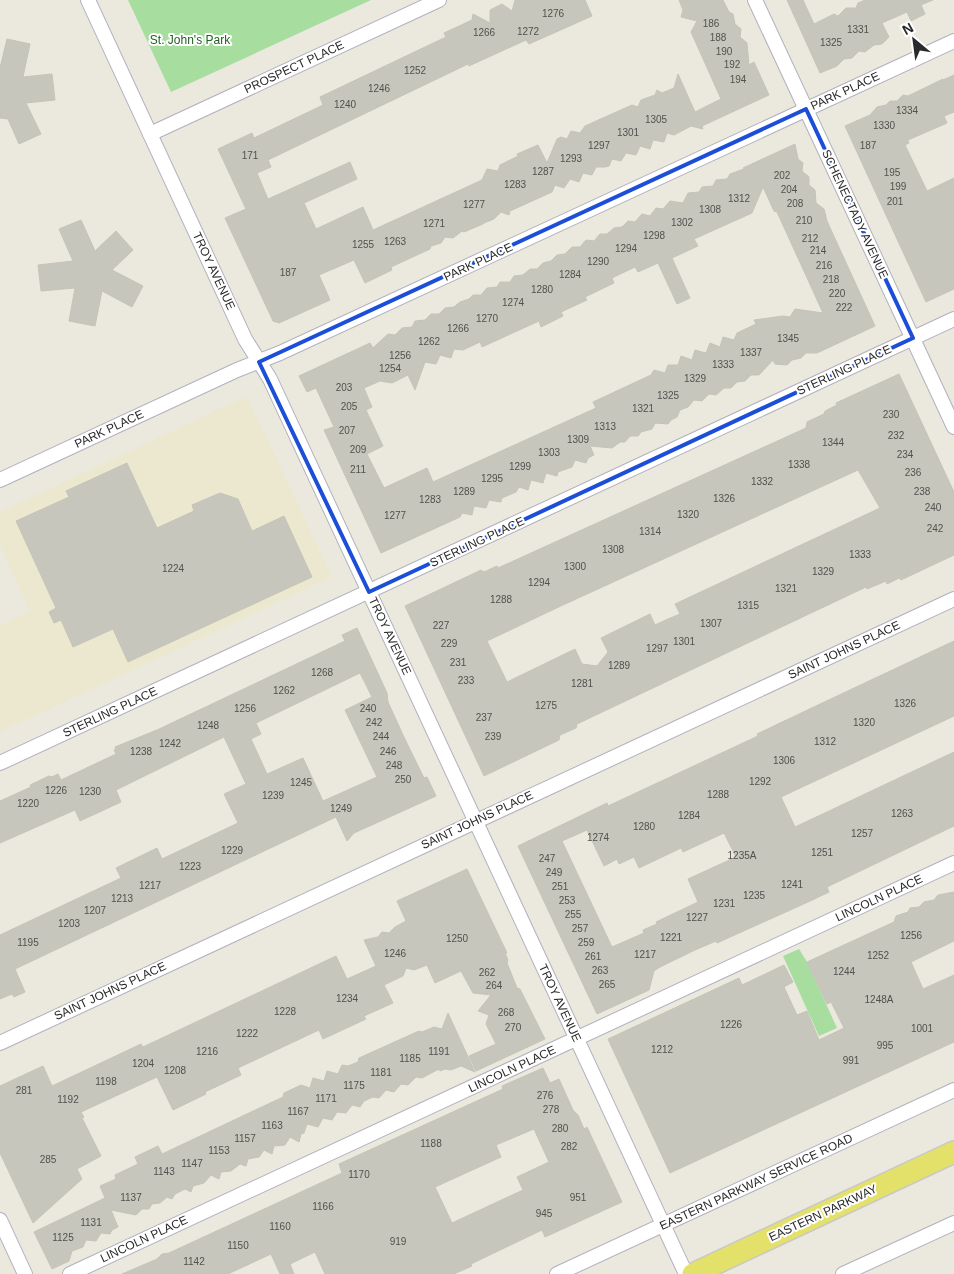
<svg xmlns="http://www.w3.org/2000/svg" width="954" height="1274" font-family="Arial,sans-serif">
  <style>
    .education { fill: #ebe8cf }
    .green { fill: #a7dd9f }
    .building { fill: #c7c6bc; stroke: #c6c4b7; fill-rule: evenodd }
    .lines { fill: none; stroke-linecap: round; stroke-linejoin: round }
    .minor-casing { stroke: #b1b1bd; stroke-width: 16 }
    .primary-casing { stroke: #c8c8c8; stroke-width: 24 }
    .minor { stroke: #fff; stroke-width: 14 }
    .primary { stroke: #e4e16a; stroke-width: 21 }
    .marked { fill: none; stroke: #1d4ed8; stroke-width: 4; stroke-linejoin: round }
    .labels { text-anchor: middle; stroke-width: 4; stroke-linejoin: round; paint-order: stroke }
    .number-label { font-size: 10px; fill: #51514e }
    .park-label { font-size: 12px; fill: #216121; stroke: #fff }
    .street-label { font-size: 12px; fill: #2a2a2a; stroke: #fff }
  </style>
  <rect width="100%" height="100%" fill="#ebe8de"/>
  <!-- education -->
  <path class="education" d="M 247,396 L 332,577 L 0,732 L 0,626 L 30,611 L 0,546 L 0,512 Z"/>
  <!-- green -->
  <g class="green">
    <path d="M 128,0 L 371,0 L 171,92 Z"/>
    <path d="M 799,949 L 807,962 L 837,1028 L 819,1036 L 783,956 Z"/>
  </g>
  <!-- building -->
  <g class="building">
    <path d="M 515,0 L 585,0 L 592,16 L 529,44 L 526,40 L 469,66 L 468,64 L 268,160 L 271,167 L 257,173 L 268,199 L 350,162 L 357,179 L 304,203 L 316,229 L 363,207 L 373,230 L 482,180 L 487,169 L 498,171 L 500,165 L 518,156 L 517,154 L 538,145 L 547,163 L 557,139 L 561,137 L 567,139 L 571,131 L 580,133 L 585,126 L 632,105 L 638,107 L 641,100 L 655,95 L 657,90 L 662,93 L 674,88 L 678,74 L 695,112 L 721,99 L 691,32 L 697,21 L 681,17 L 683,10 L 679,0 L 723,0 L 729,12 L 733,14 L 735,24 L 741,29 L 740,37 L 747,43 L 749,65 L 754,62 L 769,95 L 702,126 L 703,129 L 691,126 L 674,135 L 667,133 L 664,142 L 653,140 L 650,149 L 640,146 L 636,155 L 626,153 L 621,161 L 612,159 L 609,166 L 605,167 L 596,167 L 592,175 L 583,173 L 579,182 L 570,179 L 564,188 L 555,185 L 552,192 L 510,211 L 509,215 L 501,212 L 494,219 L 484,223 L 483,224 L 464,232 L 462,231 L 453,238 L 445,237 L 441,243 L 431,246 L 430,249 L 391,267 L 392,270 L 365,283 L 354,260 L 319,275 L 330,300 L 279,323 L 273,321 L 225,218 L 246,209 L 218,149 L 252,133 L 254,138 L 323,105 L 320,97 L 446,37 L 444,33 L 472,20 L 473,14 L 490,23 L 490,10 L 502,4 L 512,11 Z"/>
    <path d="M 787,0 L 803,0 L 814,24 L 834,14 L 838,16 L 846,8 L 856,8 L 858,3 L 865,0 L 933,0 L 921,5 L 925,14 L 911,21 L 907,12 L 882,23 L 889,37 L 882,44 L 874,45 L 865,52 L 859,51 L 852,58 L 844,59 L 837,66 L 820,73 Z"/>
    <path d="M 7,39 L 30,44 L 23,77 L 52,74 L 55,100 L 26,103 L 41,134 L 19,144 L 8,119 L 0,118 L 0,68 Z"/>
    <path d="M 954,75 L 954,112 L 944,116 L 947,123 L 908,140 L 909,143 L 905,145 L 927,191 L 954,178 L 954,289 L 926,302 L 845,126 L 870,115 L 877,107 L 886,105 L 890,101 L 897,101 L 903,95 L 908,96 L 943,79 L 943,80 Z"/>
    <path d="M 795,144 L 798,159 L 803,163 L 802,171 L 809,177 L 809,185 L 815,190 L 816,203 L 824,209 L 827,221 L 875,326 L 817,353 L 806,353 L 801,358 L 792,360 L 787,365 L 775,364 L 773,360 L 759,375 L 751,375 L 745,381 L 737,382 L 731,388 L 724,388 L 716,395 L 709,394 L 702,401 L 694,400 L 688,407 L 680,410 L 677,417 L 671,420 L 668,424 L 655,423 L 652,429 L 641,432 L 638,436 L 630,436 L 625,442 L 620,442 L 612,448 L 590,446 L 594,455 L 588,458 L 586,463 L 575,460 L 572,467 L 558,472 L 557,476 L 546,473 L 543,483 L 531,480 L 528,490 L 519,487 L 516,492 L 502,498 L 501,502 L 489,500 L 486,508 L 474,506 L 472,515 L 462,513 L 460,517 L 381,553 L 324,430 L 334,427 L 316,388 L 307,392 L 299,376 L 370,343 L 373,348 L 388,334 L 395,335 L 402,328 L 412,327 L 415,321 L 425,320 L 431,314 L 439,314 L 445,308 L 454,307 L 460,302 L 469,299 L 473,295 L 481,295 L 487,288 L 497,287 L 500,282 L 510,282 L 514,276 L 523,275 L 530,269 L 537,269 L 543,263 L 551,261 L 557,255 L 565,254 L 572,247 L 580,247 L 586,240 L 594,241 L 600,234 L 607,234 L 614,228 L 622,227 L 628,221 L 635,222 L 642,214 L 650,216 L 656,208 L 663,209 L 670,201 L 683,203 L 688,193 L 699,192 L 702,187 L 713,186 L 716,180 L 727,179 L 730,174 L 744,169 L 743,168 ZM 763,187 L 774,211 L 777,212 L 823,313 L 795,309 L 790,317 L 783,316 L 754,320 L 756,324 L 737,333 L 734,340 L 723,337 L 720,347 L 710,343 L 706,353 L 695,350 L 692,360 L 681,356 L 678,365 L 668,365 L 665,373 L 654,370 L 651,375 L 593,402 L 596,408 L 433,482 L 427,468 L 384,488 L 367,454 L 383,446 L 366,410 L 372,407 L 364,388 L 380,381 L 392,383 L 408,375 L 415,390 L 425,362 L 436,364 L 440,355 L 451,358 L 454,349 L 463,350 L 480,342 L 482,347 L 539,321 L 541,327 L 563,316 L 561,312 L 587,300 L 585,297 L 614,283 L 612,278 L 635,267 L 638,272 L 658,263 L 677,304 L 690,298 L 672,258 L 698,246 L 694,239 L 752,213 Z"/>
    <path d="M 81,220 L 95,251 L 116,231 L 133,250 L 112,270 L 143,286 L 132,307 L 102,291 L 95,326 L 69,321 L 75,288 L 41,291 L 38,265 L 73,261 L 59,229 Z"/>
    <path d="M 899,374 L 954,492 L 954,555 L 901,580 L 899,578 L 887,584 L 886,581 L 867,589 L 866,587 L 811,613 L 577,724 L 576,728 L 560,735 L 559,740 L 484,776 L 405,606 L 481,570 L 484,572 L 497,566 L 498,568 L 806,428 L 807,422 L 824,414 L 825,411 L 837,405 L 836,403 ZM 858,470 L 880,508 L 675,604 L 680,614 L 668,619 L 655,625 L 650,614 L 601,638 L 608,652 L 597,666 L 582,664 L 575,649 L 507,682 L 487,641 L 563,605 Z"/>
    <path d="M 127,463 L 157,528 L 194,511 L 192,505 L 220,493 L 238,499 L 252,531 L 284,516 L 312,577 L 128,662 L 113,629 L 73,647 L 61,620 L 54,623 L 49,612 L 56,608 L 16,521 L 69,497 L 66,491 Z"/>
    <path d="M 357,628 L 387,693 L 388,702 L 403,735 L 424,778 L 427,777 L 436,796 L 354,833 L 347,841 L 336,817 L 15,969 L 25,992 L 14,997 L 12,994 L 0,999 L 0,935 L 121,878 L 116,868 L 157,848 L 162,859 L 238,823 L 224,794 L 246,784 L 224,737 L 116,790 L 121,802 L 80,821 L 75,810 L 0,843 L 0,801 L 31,787 L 30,785 L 49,776 L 52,777 L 58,774 L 61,780 L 116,754 L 114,750 L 116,749 L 115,747 L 157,730 L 345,641 L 342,635 ZM 360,673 L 372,697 L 345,710 L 377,777 L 323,801 L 303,758 L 267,774 L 251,739 L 261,734 L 256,723 Z"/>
    <path d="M 954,641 L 954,716 L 781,797 L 795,827 L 954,752 L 954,826 L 827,887 L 829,892 L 808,902 L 717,943 L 716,941 L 695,950 L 660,967 L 654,971 L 649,990 L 597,1014 L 518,846 L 607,803 L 608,806 L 758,736 L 757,734 L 818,705 ZM 587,830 L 604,866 L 617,859 L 619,864 L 634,857 L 639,868 L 681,848 L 683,852 L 724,833 L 736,857 L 688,879 L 698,902 L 656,922 L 657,924 L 643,930 L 644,933 L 612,947 L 562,841 Z"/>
    <path d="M 467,869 L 507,953 L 505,953 L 508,960 L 507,963 L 517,988 L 520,989 L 545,1039 L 476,1071 L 469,1056 L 496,1044 L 486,1024 L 489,1015 L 478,1011 L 491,995 L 473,993 L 461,971 L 435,983 L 427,965 L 414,970 L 406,968 L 403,976 L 384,985 L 393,1003 L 364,1016 L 366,1019 L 323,1039 L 319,1030 L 238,1068 L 241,1075 L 205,1092 L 206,1094 L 173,1110 L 157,1077 L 81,1112 L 84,1117 L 82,1118 L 101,1156 L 77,1169 L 82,1179 L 33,1223 L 0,1153 L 0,1086 L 43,1066 L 52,1086 L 141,1044 L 143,1047 L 336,956 L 347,979 L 376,966 L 364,940 L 378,937 L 382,932 L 389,933 L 395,927 L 406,921 L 397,901 Z"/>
    <path d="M 954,892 L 954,941 L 911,962 L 923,989 L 954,975 L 954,1042 L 670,1173 L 608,1039 L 739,978 L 742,985 L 784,965 L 793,982 L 784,987 L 797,1015 L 807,1011 L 819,1040 L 844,1028 L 831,1002 L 827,1004 L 807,962 L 894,922 L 896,916 L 908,912 L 910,908 L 919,907 L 924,902 L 934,900 L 938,895 Z"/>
    <path d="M 448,1013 L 475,1072 L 461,1066 L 451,1070 L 445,1069 L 440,1071 L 439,1069 L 422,1078 L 416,1077 L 408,1085 L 401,1084 L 394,1092 L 386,1090 L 379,1098 L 373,1097 L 364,1101 L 360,1107 L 352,1105 L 346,1113 L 337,1112 L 332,1120 L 323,1118 L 318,1127 L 307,1124 L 304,1133 L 301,1134 L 299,1142 L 290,1137 L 285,1145 L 274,1146 L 272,1154 L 264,1150 L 259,1157 L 248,1159 L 246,1166 L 240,1164 L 231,1171 L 221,1172 L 219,1179 L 211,1175 L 204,1183 L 193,1186 L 191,1192 L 185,1189 L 175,1194 L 172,1199 L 167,1197 L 160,1203 L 152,1204 L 149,1209 L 142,1209 L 136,1215 L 111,1210 L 118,1227 L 112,1230 L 110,1234 L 101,1233 L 96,1241 L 86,1240 L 83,1247 L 72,1251 L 69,1261 L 52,1269 L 34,1232 L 105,1198 L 100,1186 L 116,1179 L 115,1175 L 138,1164 L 135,1157 L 158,1146 L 162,1154 L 283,1097 L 284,1093 L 301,1085 L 310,1088 L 313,1078 L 324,1081 L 327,1071 L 338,1074 L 342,1065 L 348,1066 L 358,1062 L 359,1058 L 419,1031 L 422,1032 L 434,1027 L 442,1029 Z"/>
    <path d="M 543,1068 L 550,1083 L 559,1079 L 573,1110 L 578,1115 L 584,1129 L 587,1127 L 622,1202 L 545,1237 L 542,1230 L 471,1264 L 472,1266 L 454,1274 L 325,1274 L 315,1252 L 290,1264 L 294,1274 L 280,1274 L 271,1254 L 228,1274 L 122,1274 L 157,1259 L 162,1254 L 169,1253 L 342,1173 L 339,1164 L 503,1089 L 502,1086 ZM 534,1129 L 549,1162 L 517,1177 L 523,1190 L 452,1223 L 435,1187 L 501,1157 L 496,1145 Z"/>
  </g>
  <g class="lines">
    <!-- minor casing -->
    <g class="minor-casing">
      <g id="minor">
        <path d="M 88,0 L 245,339 L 270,379 L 686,1274"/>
        <path d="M 755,0 L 954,427"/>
        <path d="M 150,134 L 439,0"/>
        <path d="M 0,480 L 237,370 L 280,353 L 954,41"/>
        <path d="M 0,763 L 954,319"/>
        <path d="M 0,1043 L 954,599"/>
        <path d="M 0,1220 L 25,1274"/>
        <path d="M 70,1274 L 954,863"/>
        <path d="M 557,1274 L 954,1090"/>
        <path d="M 843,1274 L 954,1223"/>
      </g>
    </g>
    <!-- primary casing -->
    <g class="primary-casing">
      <path id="primary" d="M 693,1274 L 954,1152"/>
    </g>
    <!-- minor -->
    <use href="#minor" class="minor"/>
    <!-- primary -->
    <use href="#primary" class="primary"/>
  </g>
  <!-- marked area -->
  <path class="marked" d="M 806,109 L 913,338 L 369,592 L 259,362 Z"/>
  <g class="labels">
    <!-- number labels -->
    <g class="number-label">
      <text x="553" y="17">1276</text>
      <text x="711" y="27">186</text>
      <text x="858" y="33">1331</text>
      <text x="528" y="35">1272</text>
      <text x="484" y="36">1266</text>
      <text x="718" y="41">188</text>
      <text x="831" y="46">1325</text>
      <text x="724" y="55">190</text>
      <text x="732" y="68">192</text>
      <text x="415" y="74">1252</text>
      <text x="738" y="83">194</text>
      <text x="379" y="92">1246</text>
      <text x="345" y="108">1240</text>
      <text x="907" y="114">1334</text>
      <text x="656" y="123">1305</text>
      <text x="884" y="129">1330</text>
      <text x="628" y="136">1301</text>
      <text x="599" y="149">1297</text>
      <text x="868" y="149">187</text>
      <text x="250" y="159">171</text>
      <text x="571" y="162">1293</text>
      <text x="543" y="175">1287</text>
      <text x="892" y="176">195</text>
      <text x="782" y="179">202</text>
      <text x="515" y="188">1283</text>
      <text x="898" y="190">199</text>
      <text x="789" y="193">204</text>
      <text x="739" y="202">1312</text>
      <text x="895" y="205">201</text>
      <text x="795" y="207">208</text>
      <text x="474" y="208">1277</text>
      <text x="710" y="213">1308</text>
      <text x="804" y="224">210</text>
      <text x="682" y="226">1302</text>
      <text x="434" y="227">1271</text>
      <text x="654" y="239">1298</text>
      <text x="810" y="242">212</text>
      <text x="395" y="245">1263</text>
      <text x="363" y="248">1255</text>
      <text x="626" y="252">1294</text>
      <text x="818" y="254">214</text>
      <text x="598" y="265">1290</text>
      <text x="824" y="269">216</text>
      <text x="288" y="276">187</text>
      <text x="570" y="278">1284</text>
      <text x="831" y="283">218</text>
      <text x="542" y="293">1280</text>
      <text x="837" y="297">220</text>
      <text x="513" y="306">1274</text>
      <text x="844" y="311">222</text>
      <text x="487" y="322">1270</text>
      <text x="458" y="332">1266</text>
      <text x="788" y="342">1345</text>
      <text x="429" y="345">1262</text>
      <text x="751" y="356">1337</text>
      <text x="400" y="359">1256</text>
      <text x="723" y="368">1333</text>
      <text x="390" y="372">1254</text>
      <text x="695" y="382">1329</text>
      <text x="344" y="391">203</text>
      <text x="668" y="399">1325</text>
      <text x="349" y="410">205</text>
      <text x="643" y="412">1321</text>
      <text x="891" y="418">230</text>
      <text x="605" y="430">1313</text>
      <text x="347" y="434">207</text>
      <text x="896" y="439">232</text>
      <text x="578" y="443">1309</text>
      <text x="833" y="446">1344</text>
      <text x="358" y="453">209</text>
      <text x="549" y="456">1303</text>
      <text x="905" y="458">234</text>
      <text x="799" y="468">1338</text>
      <text x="520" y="470">1299</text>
      <text x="358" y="473">211</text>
      <text x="913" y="476">236</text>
      <text x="492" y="482">1295</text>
      <text x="762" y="485">1332</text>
      <text x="464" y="495">1289</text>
      <text x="922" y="495">238</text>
      <text x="724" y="502">1326</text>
      <text x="430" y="503">1283</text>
      <text x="933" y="511">240</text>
      <text x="688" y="518">1320</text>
      <text x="395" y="519">1277</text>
      <text x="935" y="532">242</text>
      <text x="650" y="535">1314</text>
      <text x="613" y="553">1308</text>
      <text x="860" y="558">1333</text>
      <text x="575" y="570">1300</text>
      <text x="173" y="572">1224</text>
      <text x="823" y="575">1329</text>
      <text x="539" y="586">1294</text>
      <text x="786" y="592">1321</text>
      <text x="501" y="603">1288</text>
      <text x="748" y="609">1315</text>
      <text x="711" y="627">1307</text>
      <text x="441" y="629">227</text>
      <text x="684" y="645">1301</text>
      <text x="449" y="647">229</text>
      <text x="657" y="652">1297</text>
      <text x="458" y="666">231</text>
      <text x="619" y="669">1289</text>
      <text x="322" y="676">1268</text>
      <text x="466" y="684">233</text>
      <text x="582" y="687">1281</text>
      <text x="284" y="694">1262</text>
      <text x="905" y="707">1326</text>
      <text x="546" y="709">1275</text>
      <text x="245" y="712">1256</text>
      <text x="368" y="712">240</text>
      <text x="484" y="721">237</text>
      <text x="374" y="726">242</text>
      <text x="864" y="726">1320</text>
      <text x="208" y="729">1248</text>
      <text x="381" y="740">244</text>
      <text x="493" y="740">239</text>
      <text x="825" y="745">1312</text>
      <text x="170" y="747">1242</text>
      <text x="141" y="755">1238</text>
      <text x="388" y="755">246</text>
      <text x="784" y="764">1306</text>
      <text x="394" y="769">248</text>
      <text x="403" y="783">250</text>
      <text x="760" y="785">1292</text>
      <text x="301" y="786">1245</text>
      <text x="56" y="794">1226</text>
      <text x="90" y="795">1230</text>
      <text x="718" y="798">1288</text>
      <text x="273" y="799">1239</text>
      <text x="28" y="807">1220</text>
      <text x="341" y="812">1249</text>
      <text x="902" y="817">1263</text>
      <text x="689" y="819">1284</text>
      <text x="644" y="830">1280</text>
      <text x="862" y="837">1257</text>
      <text x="598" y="841">1274</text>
      <text x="232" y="854">1229</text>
      <text x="822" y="856">1251</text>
      <text x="742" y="859">1235A</text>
      <text x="547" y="862">247</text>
      <text x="190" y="870">1223</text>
      <text x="554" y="876">249</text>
      <text x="792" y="888">1241</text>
      <text x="150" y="889">1217</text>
      <text x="560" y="890">251</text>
      <text x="754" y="899">1235</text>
      <text x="122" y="902">1213</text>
      <text x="567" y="904">253</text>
      <text x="724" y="907">1231</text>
      <text x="95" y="914">1207</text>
      <text x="573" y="918">255</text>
      <text x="697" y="921">1227</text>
      <text x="69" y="927">1203</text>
      <text x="580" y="932">257</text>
      <text x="911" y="939">1256</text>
      <text x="671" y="941">1221</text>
      <text x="457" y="942">1250</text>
      <text x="28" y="946">1195</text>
      <text x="586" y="946">259</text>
      <text x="395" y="957">1246</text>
      <text x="645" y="958">1217</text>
      <text x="878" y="959">1252</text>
      <text x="593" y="960">261</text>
      <text x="600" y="974">263</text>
      <text x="844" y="975">1244</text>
      <text x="487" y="976">262</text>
      <text x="607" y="988">265</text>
      <text x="494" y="989">264</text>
      <text x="347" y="1002">1234</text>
      <text x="879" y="1003">1248A</text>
      <text x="285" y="1015">1228</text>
      <text x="506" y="1016">268</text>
      <text x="731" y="1028">1226</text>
      <text x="513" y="1031">270</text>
      <text x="922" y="1032">1001</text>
      <text x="247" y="1037">1222</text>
      <text x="885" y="1049">995</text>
      <text x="662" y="1053">1212</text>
      <text x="207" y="1055">1216</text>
      <text x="439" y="1055">1191</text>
      <text x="410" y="1062">1185</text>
      <text x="851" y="1064">991</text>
      <text x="143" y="1067">1204</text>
      <text x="175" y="1074">1208</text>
      <text x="381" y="1076">1181</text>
      <text x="106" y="1085">1198</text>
      <text x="354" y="1089">1175</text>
      <text x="24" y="1094">281</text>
      <text x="545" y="1099">276</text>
      <text x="326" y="1102">1171</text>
      <text x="68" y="1103">1192</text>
      <text x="551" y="1113">278</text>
      <text x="298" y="1115">1167</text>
      <text x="272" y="1129">1163</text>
      <text x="560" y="1132">280</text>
      <text x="245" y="1142">1157</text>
      <text x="431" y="1147">1188</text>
      <text x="569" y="1150">282</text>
      <text x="219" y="1154">1153</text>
      <text x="48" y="1163">285</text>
      <text x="192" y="1167">1147</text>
      <text x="164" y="1175">1143</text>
      <text x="359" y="1178">1170</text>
      <text x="131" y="1201">1137</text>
      <text x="578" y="1201">951</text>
      <text x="323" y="1210">1166</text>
      <text x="544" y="1217">945</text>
      <text x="91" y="1226">1131</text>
      <text x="280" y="1230">1160</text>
      <text x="63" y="1241">1125</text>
      <text x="398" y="1245">919</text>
      <text x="238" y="1249">1150</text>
      <text x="194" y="1265">1142</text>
    </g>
    <!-- park labels -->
    <g class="park-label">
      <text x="190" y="44">St. John's Park</text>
    </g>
    <!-- street labels -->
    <g class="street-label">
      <text transform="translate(294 67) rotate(-25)" y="4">PROSPECT PLACE</text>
      <text transform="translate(845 91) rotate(-25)" y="4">PARK PLACE</text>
      <text transform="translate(855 214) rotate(65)" y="4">SCHENECTADY AVENUE</text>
      <text transform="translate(478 262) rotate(-25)" y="4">PARK PLACE</text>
      <text transform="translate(214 271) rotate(65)" y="4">TROY AVENUE</text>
      <text transform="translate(844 370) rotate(-25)" y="4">STERLING PLACE</text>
      <text transform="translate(109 429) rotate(-25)" y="4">PARK PLACE</text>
      <text transform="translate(477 542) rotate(-25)" y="4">STERLING PLACE</text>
      <text transform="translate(390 636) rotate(65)" y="4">TROY AVENUE</text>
      <text transform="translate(844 650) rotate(-25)" y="4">SAINT JOHNS PLACE</text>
      <text transform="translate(110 712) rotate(-25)" y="4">STERLING PLACE</text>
      <text transform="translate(477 820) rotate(-25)" y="4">SAINT JOHNS PLACE</text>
      <text transform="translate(879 898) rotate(-25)" y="4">LINCOLN PLACE</text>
      <text transform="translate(110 991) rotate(-25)" y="4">SAINT JOHNS PLACE</text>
      <text transform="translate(560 1003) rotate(65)" y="4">TROY AVENUE</text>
      <text transform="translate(512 1069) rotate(-25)" y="4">LINCOLN PLACE</text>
      <text transform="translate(756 1182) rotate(-25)" y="4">EASTERN PARKWAY SERVICE ROAD</text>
      <text transform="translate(823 1213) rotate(-25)" y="4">EASTERN PARKWAY</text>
      <text transform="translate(144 1239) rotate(-25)" y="4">LINCOLN PLACE</text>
    </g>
  </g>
  <!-- north arrow -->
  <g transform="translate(914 40) rotate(331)" stroke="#ffffff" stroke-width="4" paint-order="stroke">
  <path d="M0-4L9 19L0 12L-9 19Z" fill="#2a2a2a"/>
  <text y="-8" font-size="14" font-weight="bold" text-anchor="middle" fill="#2a2a2a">N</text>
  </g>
</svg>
